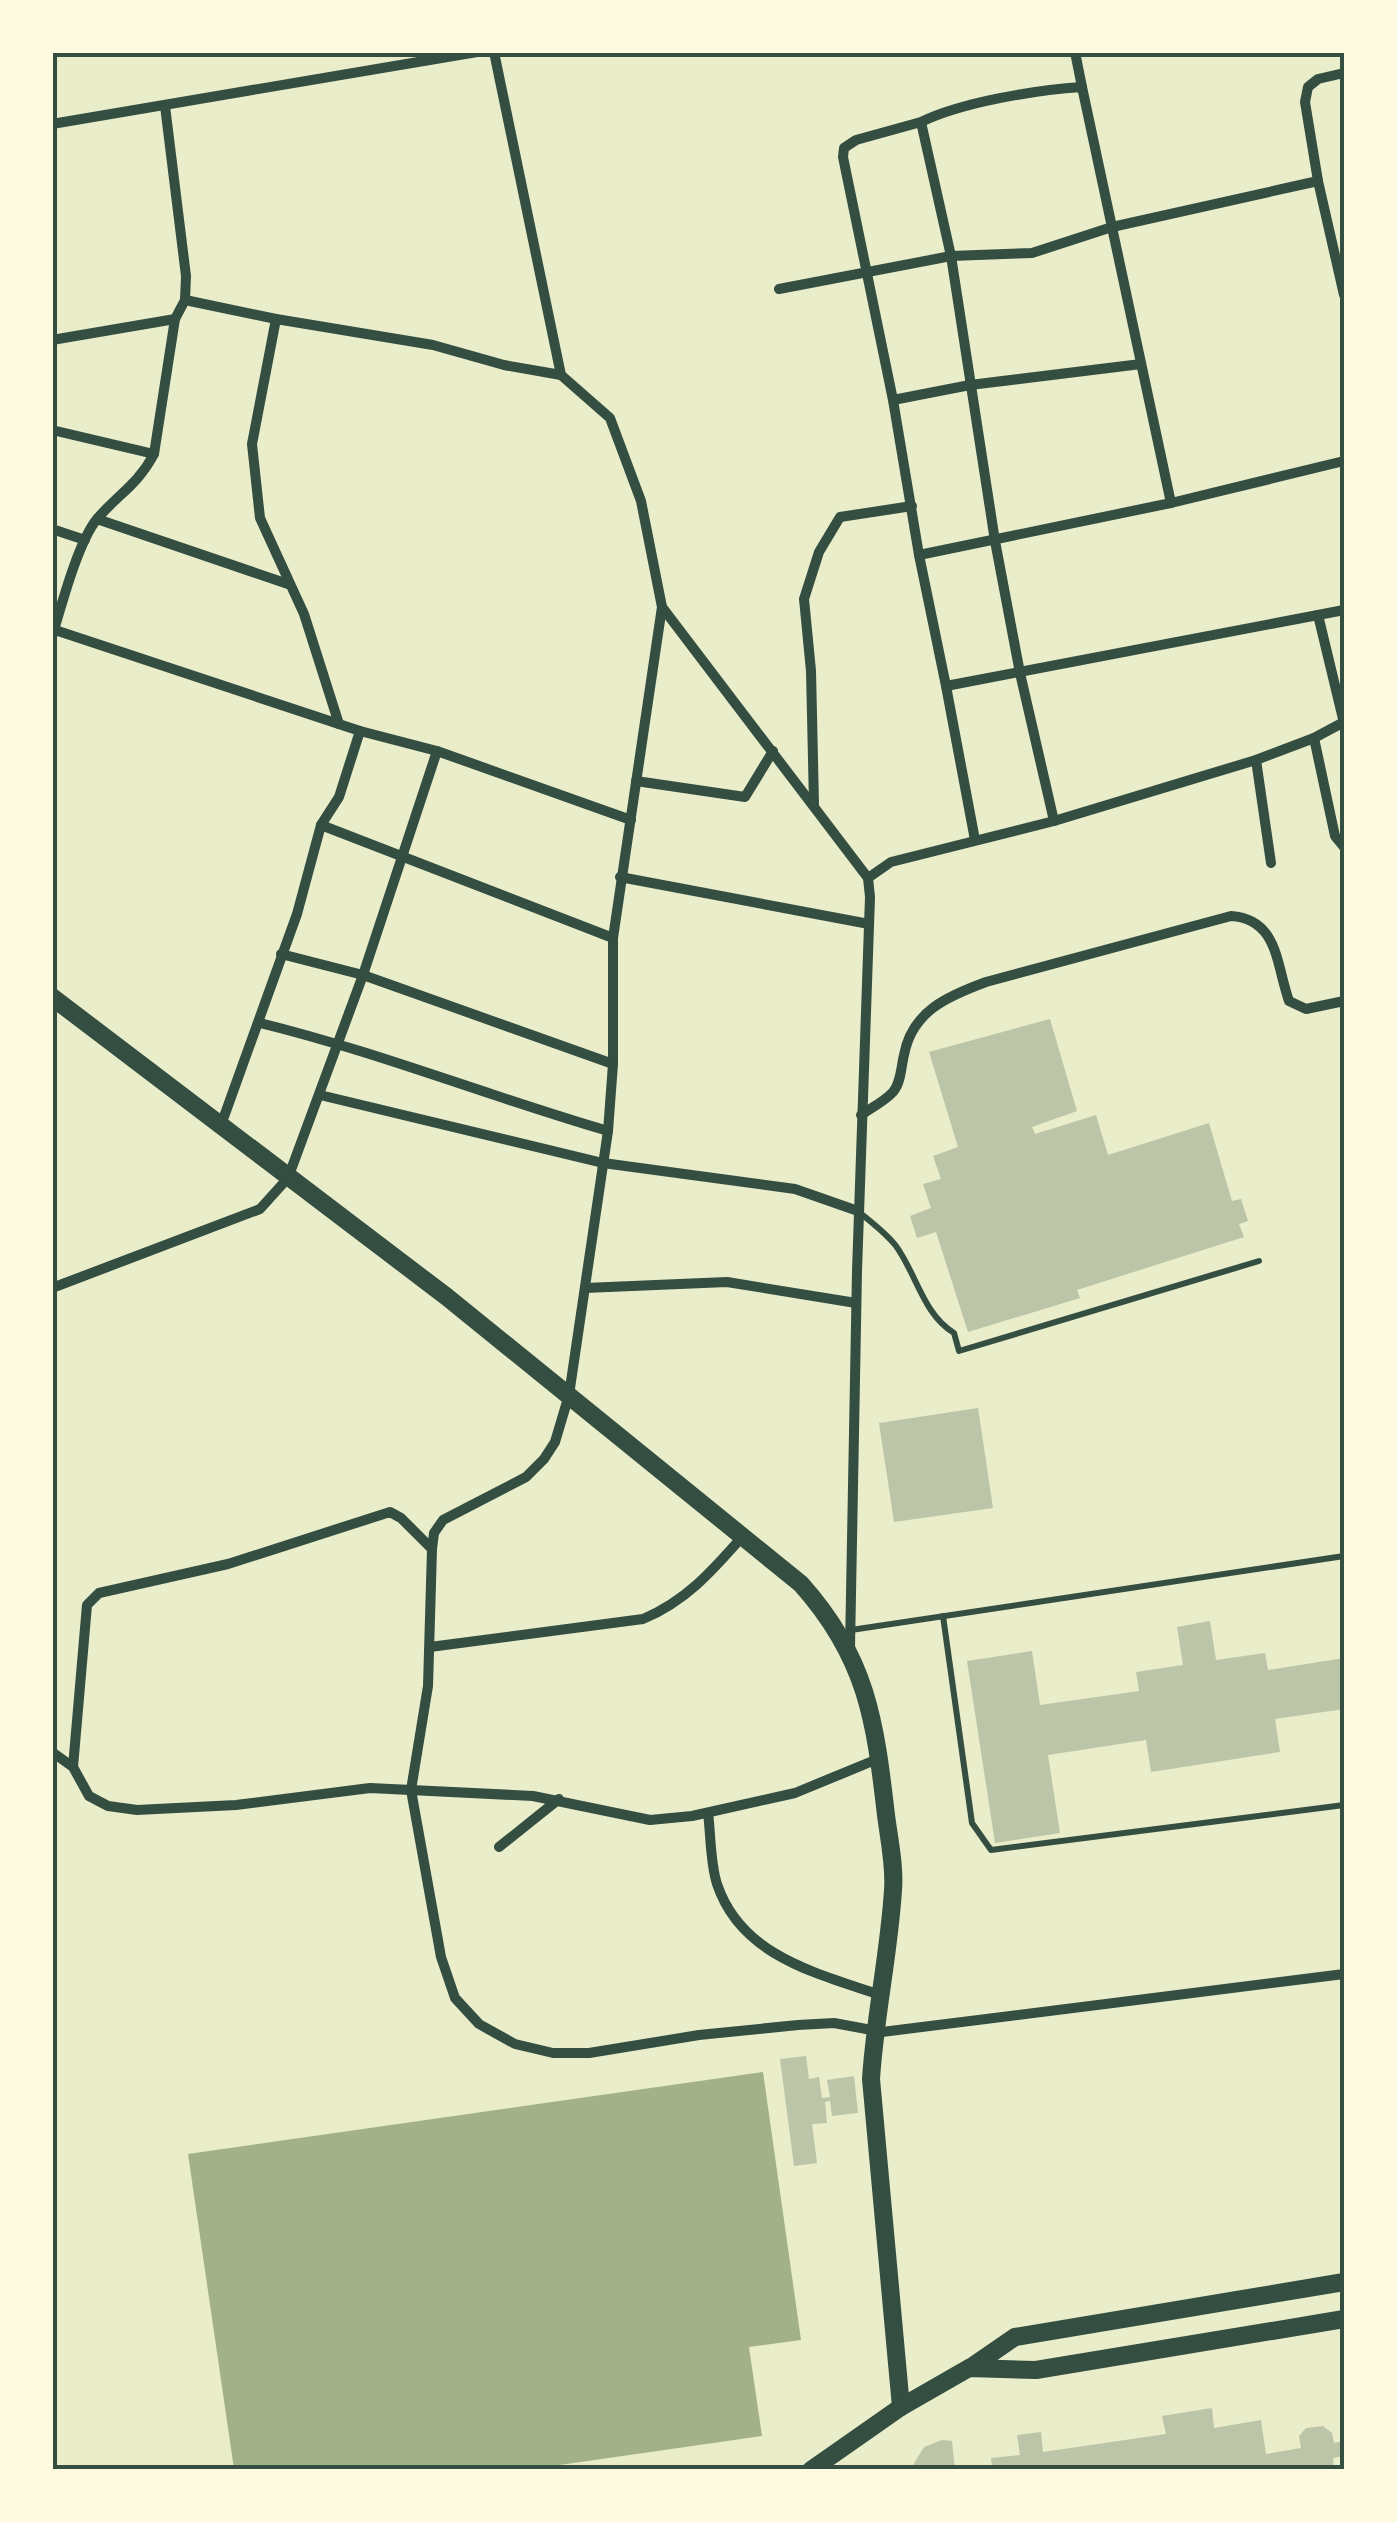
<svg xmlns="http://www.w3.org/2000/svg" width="1397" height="2522" font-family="Commissioner,sans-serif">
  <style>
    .water { fill: #a3b18a }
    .building { fill: #bcc5a7 }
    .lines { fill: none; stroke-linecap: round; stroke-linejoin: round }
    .service { stroke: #344e41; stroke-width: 6 }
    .minor { stroke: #344e41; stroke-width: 10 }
    .tertiary { stroke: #344e41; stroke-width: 18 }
    .neatline { fill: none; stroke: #344e41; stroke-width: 4 }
  </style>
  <rect width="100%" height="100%" fill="#e9edc9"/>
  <!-- water -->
  <path class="water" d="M 763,2072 L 801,2340 L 749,2347 L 762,2436 L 525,2470 L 234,2469 L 188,2154 Z"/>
  <!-- building -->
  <g class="building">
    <path d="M 1050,1019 L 1077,1111 L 1032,1127 L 1035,1134 L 1096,1115 L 1108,1155 L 1209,1123 L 1232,1201 L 1241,1199 L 1248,1221 L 1239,1224 L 1244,1237 L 1077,1290 L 1080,1298 L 968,1332 L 936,1232 L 917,1238 L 910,1216 L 931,1208 L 923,1184 L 941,1179 L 933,1156 L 958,1147 L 929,1052 Z"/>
    <path d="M 978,1408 L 993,1508 L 894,1522 L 879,1423 Z"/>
    <path d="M 1210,1621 L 1216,1660 L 1265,1653 L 1268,1670 L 1344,1658 L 1344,1709 L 1275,1719 L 1280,1752 L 1151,1772 L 1146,1740 L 1048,1755 L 1060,1833 L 995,1843 L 967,1661 L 1032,1651 L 1040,1705 L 1139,1691 L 1136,1672 L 1183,1665 L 1177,1627 Z"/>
    <path d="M 806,2056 L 809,2079 L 819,2077 L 822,2098 L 830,2097 L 827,2080 L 854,2076 L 858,2113 L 832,2116 L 830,2101 L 825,2102 L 827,2123 L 812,2124 L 817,2163 L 794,2166 L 780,2059 Z"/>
    <path d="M 1212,2408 L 1214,2428 L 1261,2420 L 1266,2454 L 1301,2448 L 1299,2436 L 1306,2428 L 1323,2426 L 1332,2433 L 1334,2443 L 1344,2441 L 1344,2456 L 1333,2458 L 1334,2470 L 992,2467 L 991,2458 L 1020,2455 L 1017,2435 L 1041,2432 L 1043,2452 L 1166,2434 L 1162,2416 Z"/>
    <path d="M 942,2440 L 952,2441 L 955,2470 L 910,2470 L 924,2447 Z"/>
  </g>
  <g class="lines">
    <!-- service -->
    <g class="service">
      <path d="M 859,1212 C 871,1222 886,1233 896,1246 C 917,1275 923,1314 954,1333 L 959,1351 L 1259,1261"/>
      <path d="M 943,1616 L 972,1823 L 991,1850 L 1344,1805"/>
      <path d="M 851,1630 L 1344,1556"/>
    </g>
    <!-- minor -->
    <g class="minor">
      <path d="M 494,52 L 561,375"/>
      <path d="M 1075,52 L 1082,87"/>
      <path d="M 1344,73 L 1318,79 L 1308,87 L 1305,102 L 1318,181 L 1344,295"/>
      <path d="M 165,106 L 186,276 L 185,300 L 175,319"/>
      <path d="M 921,122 L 856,140 L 844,148 L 843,157 L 893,400 L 919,555 L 1171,503 L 1082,87 C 1036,90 962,102 921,122 L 951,256 L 995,541 L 1020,673 L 1054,821"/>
      <path d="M 52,124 L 477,52"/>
      <path d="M 779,289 L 951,256 L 1032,253 L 1112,227 L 1318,181"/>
      <path d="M 185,300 L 276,319"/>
      <path d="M 52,340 L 175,319 L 154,454 L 52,430"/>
      <path d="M 893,400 L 970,385 L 1141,364"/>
      <path d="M 1171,503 L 1344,461"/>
      <path d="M 97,519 L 288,584"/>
      <path d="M 52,529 L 85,540"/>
      <path d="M 919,555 L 946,686 L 1318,615 L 1344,723"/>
      <path d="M 662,607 L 868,878 L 870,897 L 857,1271 L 850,1648"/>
      <path d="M 1318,615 L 1344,610"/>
      <path d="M 52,629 L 360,731"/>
      <path d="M 52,637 C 61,607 78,542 97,519 C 118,494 137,486 154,454"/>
      <path d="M 946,686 L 975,840"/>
      <path d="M 339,724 L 304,614 L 260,518 L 252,444 L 276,319 L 433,345 L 504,365 L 561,375 L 610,418 L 641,501 L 662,607 L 613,938 L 613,1064 L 608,1131 L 569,1395 L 555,1442 L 544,1459 L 526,1477 L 443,1520 L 434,1533 L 432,1549 L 428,1686 L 411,1790 L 441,1957 L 455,1998 L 479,2024 L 515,2044 L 553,2053 L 589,2053 L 699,2035 L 798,2025 L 834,2023 L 882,2032 L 1344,1974"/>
      <path d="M 1314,738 L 1335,836 L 1344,847"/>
      <path d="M 1256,760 L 1271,863"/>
      <path d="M 636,781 L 745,797 L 773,751"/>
      <path d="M 814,804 L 811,671 L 804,599 L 819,552 L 840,517 L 912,506"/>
      <path d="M 620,877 L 869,924"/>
      <path d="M 868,878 L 891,862 L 1054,821 L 1256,760 L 1314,738 L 1344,722"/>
      <path d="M 613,938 L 321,825 L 339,797 L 360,731 L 437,751 L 631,820"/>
      <path d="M 281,954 L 363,975 L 613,1064"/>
      <path d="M 260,1023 C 378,1052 491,1097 608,1131"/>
      <path d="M 320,1095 L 603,1163 L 795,1189 L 858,1211"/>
      <path d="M 861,1115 C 871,1108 885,1101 893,1092 C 901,1083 901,1067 904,1055 C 912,1011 948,996 986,982 L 1231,916 C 1278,919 1276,964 1289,1001 L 1306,1009 L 1344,1001"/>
      <path d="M 221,1125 L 297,914 L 321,825"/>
      <path d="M 52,1288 L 260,1209 L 288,1178 L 363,975 L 437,751"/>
      <path d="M 585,1288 L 727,1282 L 856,1303"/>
      <path d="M 430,1647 L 643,1619 C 686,1601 712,1571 742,1537"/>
      <path d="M 52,1752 L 73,1767 L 89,1796 L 108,1806 L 137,1810 L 236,1805 L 370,1788 L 533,1796 L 650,1820 L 692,1816 L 795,1793 L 880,1758"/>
      <path d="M 73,1767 L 87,1605 L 99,1593 L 228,1564 L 390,1512 L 401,1518 L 432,1549"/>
      <path d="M 708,1813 C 711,1836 710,1862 717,1884 C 741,1956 816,1973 880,1995"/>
      <path d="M 499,1847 L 559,1799"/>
    </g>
    <!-- tertiary -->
    <g class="tertiary">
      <path d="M 52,997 L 447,1297 L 801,1584 C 867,1658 875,1720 886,1815 C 889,1839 895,1866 893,1890 C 889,1954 875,2016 871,2079 L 901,2407"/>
      <path d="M 970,2368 L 1015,2337 L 1344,2282"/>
      <path d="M 811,2470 L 901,2407 L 969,2368 L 1036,2370 L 1344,2319"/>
    </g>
  </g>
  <!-- border -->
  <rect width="1397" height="2522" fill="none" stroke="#fefae0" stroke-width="110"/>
  <rect x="55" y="55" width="1287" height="2412" class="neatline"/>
</svg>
